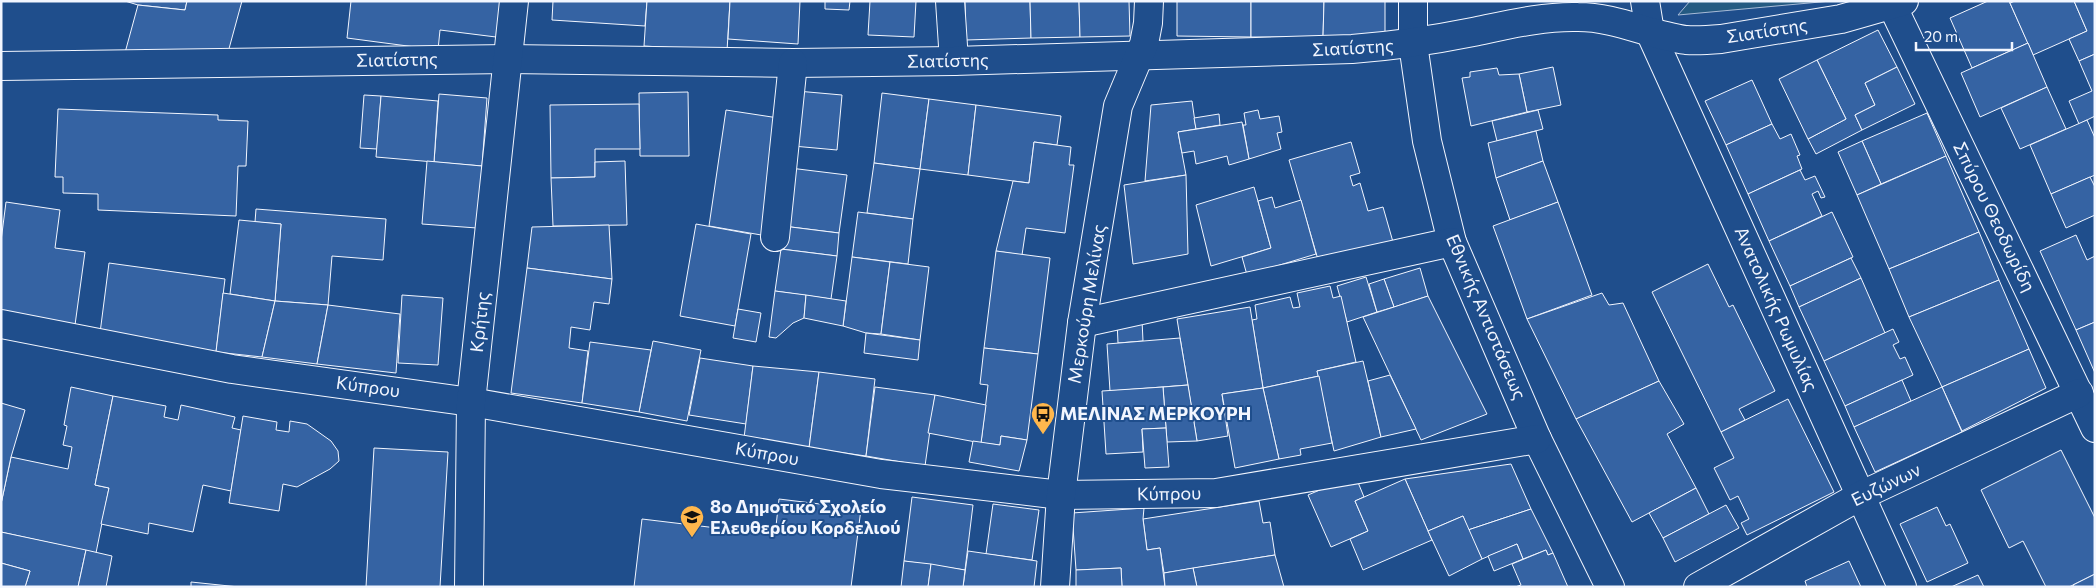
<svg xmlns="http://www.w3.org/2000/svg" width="2096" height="588" font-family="Commissioner,sans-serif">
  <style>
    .green { fill: #245a82; stroke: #a8bbd7 }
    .building { fill: #3563a3; stroke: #f2f6ff }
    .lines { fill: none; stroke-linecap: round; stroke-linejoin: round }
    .minor-casing { stroke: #f2f6ff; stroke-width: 30 }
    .minor { stroke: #1f4e8c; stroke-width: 28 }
    .labels { text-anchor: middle; stroke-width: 4; stroke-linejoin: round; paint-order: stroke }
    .street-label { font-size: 18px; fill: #f2f6ff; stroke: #1f4e8c }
    .poi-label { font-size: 18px; font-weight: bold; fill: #f2f6ff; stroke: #1f4e8c; text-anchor: start }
  </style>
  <rect width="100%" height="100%" fill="#1f4e8c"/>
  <!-- green -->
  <path class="green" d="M 1690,1 L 1831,1 L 1678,15 Z"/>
  <!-- building -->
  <g class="building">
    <path d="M 125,1 L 187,1 L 185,10 L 138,5 Z"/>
    <path d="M 187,1 L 242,1 L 227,56 L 123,60 L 138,5 L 185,10 Z"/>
    <path d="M 351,1 L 508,1 L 504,38 L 440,30 L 438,50 L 347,38 Z"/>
    <path d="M 553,1 L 647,1 L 645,26 L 552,20 Z"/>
    <path d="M 647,1 L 730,1 L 727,51 L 644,46 Z"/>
    <path d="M 730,1 L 800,1 L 798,44 L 728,39 Z"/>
    <path d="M 825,1 L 850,1 L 849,10 L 825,9 Z"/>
    <path d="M 870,1 L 916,1 L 914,37 L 868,35 Z"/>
    <path d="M 965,1 L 1030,1 L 1031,38 L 966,40 Z"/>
    <path d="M 1030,1 L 1079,1 L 1080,37 L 1031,38 Z"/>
    <path d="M 1079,1 L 1129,1 L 1130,36 L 1080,37 Z"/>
    <path d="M 1177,1 L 1251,1 L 1251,37 L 1177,36 Z"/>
    <path d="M 1251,1 L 1324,1 L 1323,37 L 1251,37 Z"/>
    <path d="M 1324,1 L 1385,1 L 1385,37 L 1323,37 Z"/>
    <path d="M 1988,1 L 2009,1 L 2028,43 L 1972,68 L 1950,18 Z"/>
    <path d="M 2015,1 L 2074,1 L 2087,31 L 2033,55 L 2010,3 Z"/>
    <path d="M 2074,1 L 2095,1 L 2095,54 L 2079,61 L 2069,39 L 2087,31 Z"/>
    <path d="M 1878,30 L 1897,67 L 1865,83 L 1875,105 L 1855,115 L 1862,130 L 1816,154 L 1808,139 L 1846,119 L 1817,60 Z"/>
    <path d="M 2028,43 L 2047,87 L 1980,117 L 1961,73 Z"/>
    <path d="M 2095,54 L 2095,116 L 2079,124 L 2069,101 L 2092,91 L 2079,61 Z"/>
    <path d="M 1817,60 L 1846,119 L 1808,139 L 1779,79 Z"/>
    <path d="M 1553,67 L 1561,105 L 1527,112 L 1519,74 Z"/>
    <path d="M 1897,67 L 1915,104 L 1862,130 L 1855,115 L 1875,105 L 1865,83 Z"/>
    <path d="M 1497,68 L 1499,75 L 1519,74 L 1527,112 L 1471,126 L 1462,78 L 1470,77 L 1470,72 Z"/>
    <path d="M 1752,80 L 1772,124 L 1726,145 L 1705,101 Z"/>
    <path d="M 2047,87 L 2066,129 L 2020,149 L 2001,108 Z"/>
    <path d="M 797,91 L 842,95 L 837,150 L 793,146 Z"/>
    <path d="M 688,92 L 689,156 L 640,156 L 639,93 Z"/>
    <path d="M 882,93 L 929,99 L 920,169 L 874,163 Z"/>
    <path d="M 439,94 L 487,98 L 482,166 L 434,162 Z"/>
    <path d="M 364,95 L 381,96 L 377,149 L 360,148 Z"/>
    <path d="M 381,96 L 438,101 L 434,162 L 376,157 Z"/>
    <path d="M 929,99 L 976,105 L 968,175 L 920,169 Z"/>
    <path d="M 1192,101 L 1196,129 L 1178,132 L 1186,175 L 1145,181 L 1151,105 Z"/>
    <path d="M 639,104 L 640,149 L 595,149 L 595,177 L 551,178 L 550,105 Z"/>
    <path d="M 976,105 L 1061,116 L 1057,145 L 1034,142 L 1029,183 L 968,175 Z"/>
    <path d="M 58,109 L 218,115 L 218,120 L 248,121 L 246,166 L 238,166 L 236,216 L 98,210 L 98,194 L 63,193 L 63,177 L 55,177 Z"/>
    <path d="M 726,110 L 785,119 L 767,236 L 709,226 Z"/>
    <path d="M 1258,110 L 1260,119 L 1279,116 L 1282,132 L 1277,133 L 1281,149 L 1249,159 L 1243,125 L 1246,125 L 1244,113 Z"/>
    <path d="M 1538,110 L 1543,129 L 1497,141 L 1492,121 Z"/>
    <path d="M 1927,113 L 1946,156 L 1881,184 L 1862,141 Z"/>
    <path d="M 1219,114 L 1220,125 L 1196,129 L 1194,118 Z"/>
    <path d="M 2087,120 L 2095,138 L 2095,175 L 2051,194 L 2030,145 Z"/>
    <path d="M 1242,122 L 1249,159 L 1229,165 L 1227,156 L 1196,164 L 1194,151 L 1182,153 L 1178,132 Z"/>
    <path d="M 1772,124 L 1780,139 L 1791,134 L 1800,155 L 1797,156 L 1802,169 L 1748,194 L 1726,145 Z"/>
    <path d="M 1536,131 L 1543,161 L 1496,178 L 1488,143 Z"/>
    <path d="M 1862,141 L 1881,184 L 1857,195 L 1838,152 Z"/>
    <path d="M 1034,142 L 1071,147 L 1069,165 L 1074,165 L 1065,233 L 1026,228 L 1022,255 L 996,251 L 1013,181 L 1029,183 Z"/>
    <path d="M 1351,142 L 1360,173 L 1350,176 L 1353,186 L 1360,183 L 1368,211 L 1383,207 L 1393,242 L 1319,263 L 1289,160 Z"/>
    <path d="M 1946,156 L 1979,232 L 1889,269 L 1857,195 Z"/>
    <path d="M 427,161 L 482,166 L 477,228 L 422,224 Z"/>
    <path d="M 625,161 L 627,225 L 553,226 L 551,178 L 595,177 L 595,162 Z"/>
    <path d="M 1543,161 L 1558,202 L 1510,220 L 1496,178 Z"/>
    <path d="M 874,163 L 920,169 L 913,219 L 867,213 Z"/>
    <path d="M 790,168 L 847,175 L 839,233 L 783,226 Z"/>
    <path d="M 1800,170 L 1805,180 L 1815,176 L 1825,197 L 1821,198 L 1818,191 L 1812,194 L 1822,216 L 1769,241 L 1748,194 Z"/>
    <path d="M 1186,175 L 1188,254 L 1133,264 L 1124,185 Z"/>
    <path d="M 2090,177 L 2095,187 L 2095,215 L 2066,228 L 2051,194 Z"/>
    <path d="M 1254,187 L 1271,248 L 1211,266 L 1196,205 Z"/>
    <path d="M 1272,197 L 1275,208 L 1301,200 L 1316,254 L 1247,275 L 1242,257 L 1271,248 L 1258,201 Z"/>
    <path d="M 6,202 L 60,210 L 55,248 L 85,252 L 75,325 L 1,314 L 1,241 Z"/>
    <path d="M 1558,202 L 1592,295 L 1527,319 L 1493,226 Z"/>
    <path d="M 256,209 L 386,219 L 383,260 L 332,256 L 328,305 L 275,301 L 281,224 L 255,222 Z"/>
    <path d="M 858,212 L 913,219 L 908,264 L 852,257 Z"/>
    <path d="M 1832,212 L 1853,257 L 1790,286 L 1769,241 Z"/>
    <path d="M 239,220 L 281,224 L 275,301 L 230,294 Z"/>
    <path d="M 696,224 L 751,234 L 735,326 L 680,316 Z"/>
    <path d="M 609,225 L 612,279 L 527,268 L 532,227 Z"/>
    <path d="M 783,226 L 839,233 L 837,256 L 781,249 Z"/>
    <path d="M 1979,232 L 1999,280 L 1909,317 L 1889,269 Z"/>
    <path d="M 2076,235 L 2087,260 L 2095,256 L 2095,322 L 2076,330 L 2040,251 Z"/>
    <path d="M 781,249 L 837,256 L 831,299 L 775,291 Z"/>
    <path d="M 996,251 L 1050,258 L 1038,354 L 984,348 Z"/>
    <path d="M 852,257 L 890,262 L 881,334 L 866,333 L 843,326 Z"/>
    <path d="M 1851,258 L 1861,278 L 1799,307 L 1790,286 Z"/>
    <path d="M 890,262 L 929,267 L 920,340 L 881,334 Z"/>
    <path d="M 109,263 L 225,279 L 216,352 L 100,333 Z"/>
    <path d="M 1708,264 L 1729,307 L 1733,305 L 1775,391 L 1739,409 L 1745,420 L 1721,432 L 1652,292 Z"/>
    <path d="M 527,268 L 612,279 L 609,304 L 594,302 L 590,330 L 571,327 L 569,348 L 588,351 L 582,403 L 511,393 Z"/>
    <path d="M 1420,268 L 1428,296 L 1394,307 L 1384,279 Z"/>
    <path d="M 1366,277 L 1377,312 L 1347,322 L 1337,286 Z"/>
    <path d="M 1861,278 L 1885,333 L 1824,361 L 1799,307 Z"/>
    <path d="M 1384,279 L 1394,307 L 1377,312 L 1369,284 Z"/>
    <path d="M 1999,280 L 2029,349 L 1942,387 L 1909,317 Z"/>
    <path d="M 1330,286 L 1333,298 L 1341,296 L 1356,362 L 1317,371 L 1319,376 L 1263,388 L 1252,320 L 1257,319 L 1255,305 L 1290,297 L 1293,308 L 1300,307 L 1297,293 Z"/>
    <path d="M 775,291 L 806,295 L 804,318 L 793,323 L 776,338 L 769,337 Z"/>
    <path d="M 223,293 L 275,301 L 262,357 L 216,352 Z"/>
    <path d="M 1602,293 L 1609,305 L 1623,303 L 1659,381 L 1576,419 L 1527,319 Z"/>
    <path d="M 402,295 L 443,298 L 438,365 L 398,363 Z"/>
    <path d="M 806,295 L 846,301 L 843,326 L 804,318 Z"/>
    <path d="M 1428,296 L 1487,414 L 1421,440 L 1363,317 Z"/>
    <path d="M 275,301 L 328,305 L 317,364 L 262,357 Z"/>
    <path d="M 328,305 L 400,314 L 396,373 L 317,364 Z"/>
    <path d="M 1250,307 L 1263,388 L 1222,394 L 1228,436 L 1197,441 L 1177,319 Z"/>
    <path d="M 738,309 L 761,313 L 756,342 L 733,338 Z"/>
    <path d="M 1142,320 L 1143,341 L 1118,343 L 1117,321 Z"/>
    <path d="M 2095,322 L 2095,373 L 2076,330 Z"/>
    <path d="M 1893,329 L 1899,342 L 1893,345 L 1900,359 L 1905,357 L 1913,375 L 1845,406 L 1824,361 Z"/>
    <path d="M 866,333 L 920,340 L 918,360 L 864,353 Z"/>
    <path d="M 1180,338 L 1188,385 L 1110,391 L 1107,344 Z"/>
    <path d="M 653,341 L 701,350 L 687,421 L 639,412 Z"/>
    <path d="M 590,342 L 651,350 L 639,412 L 582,403 Z"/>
    <path d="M 984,348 L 1038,354 L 1027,440 L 1001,436 L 1000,445 L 981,443 L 988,385 L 980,384 Z"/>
    <path d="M 2029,349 L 2046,388 L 1962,431 L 1942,387 Z"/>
    <path d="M 700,358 L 753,366 L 746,424 L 689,415 Z"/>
    <path d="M 1363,361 L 1381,437 L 1334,451 L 1317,371 Z"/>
    <path d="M 753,366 L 819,372 L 809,448 L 744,438 Z"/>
    <path d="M 819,372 L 875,379 L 866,456 L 809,448 Z"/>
    <path d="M 1390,375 L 1416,429 L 1381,437 L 1368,381 Z"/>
    <path d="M 1319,376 L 1332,443 L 1300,449 L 1301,455 L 1279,459 L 1263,388 Z"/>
    <path d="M 1902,380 L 1911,401 L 1854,427 L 1845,406 Z"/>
    <path d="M 1659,381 L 1684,424 L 1667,434 L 1696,488 L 1632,522 L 1576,419 Z"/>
    <path d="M 1188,385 L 1197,441 L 1167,442 L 1163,387 Z"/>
    <path d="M 71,387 L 113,396 L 95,485 L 109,488 L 96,553 L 1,532 L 1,504 L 11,457 L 68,469 L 72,447 L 63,445 L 67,426 L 64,425 Z"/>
    <path d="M 875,387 L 935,395 L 925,466 L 866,456 Z"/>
    <path d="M 1163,387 L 1166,428 L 1142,429 L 1143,452 L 1106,454 L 1102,391 Z"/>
    <path d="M 1942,387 L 1962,432 L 1875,472 L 1854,427 Z"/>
    <path d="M 1263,388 L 1279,459 L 1235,468 L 1222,394 Z"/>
    <path d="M 935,395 L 986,405 L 981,443 L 928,433 Z"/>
    <path d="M 113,396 L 166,406 L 164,417 L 178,420 L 181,405 L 235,417 L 232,428 L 241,430 L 231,491 L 203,485 L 193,532 L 149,523 L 148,534 L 101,524 L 109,488 L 95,485 Z"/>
    <path d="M 1788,399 L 1834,492 L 1747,535 L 1741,523 L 1749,519 L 1738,496 L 1730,500 L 1714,468 L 1734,458 L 1721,432 Z"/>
    <path d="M 1,403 L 25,410 L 11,457 L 1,504 Z"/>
    <path d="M 243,416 L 277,422 L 276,430 L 289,432 L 290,421 L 307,424 L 331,441 L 338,451 L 339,461 L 330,469 L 297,487 L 283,484 L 279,511 L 229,503 Z"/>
    <path d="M 1166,428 L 1169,467 L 1145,468 L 1142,429 Z"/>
    <path d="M 1001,436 L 1027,440 L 1019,471 L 969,462 L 973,441 L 1000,445 Z"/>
    <path d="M 374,448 L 448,452 L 440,587 L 366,587 Z"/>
    <path d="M 2061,450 L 2095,518 L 2095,574 L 2069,587 L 2046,587 L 2023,541 L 2009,548 L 1981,490 Z"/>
    <path d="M 1511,464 L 1531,509 L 1468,530 L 1463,516 L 1428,531 L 1405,479 Z"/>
    <path d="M 1355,475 L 1364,497 L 1355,501 L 1368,531 L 1331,547 L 1308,495 Z"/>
    <path d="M 1405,479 L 1432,540 L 1363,570 L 1350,539 L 1368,531 L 1355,501 Z"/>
    <path d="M 1696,488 L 1709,514 L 1663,538 L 1649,513 Z"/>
    <path d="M 912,497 L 973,505 L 965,570 L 904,561 Z"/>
    <path d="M 779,499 L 861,509 L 851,587 L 634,587 L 642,519 L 775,535 Z"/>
    <path d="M 1259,501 L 1263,523 L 1270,522 L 1275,555 L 1164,573 L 1160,548 L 1147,550 L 1143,519 Z"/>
    <path d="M 993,504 L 1039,510 L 1032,560 L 986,554 Z"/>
    <path d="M 1726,505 L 1739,528 L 1675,562 L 1663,538 Z"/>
    <path d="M 1937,507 L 1946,526 L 1950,524 L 1968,563 L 1927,582 L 1900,524 Z"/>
    <path d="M 1144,508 L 1143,519 L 1147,550 L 1160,548 L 1165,587 L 1122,587 L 1121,568 L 1076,570 L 1072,513 Z"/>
    <path d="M 1531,509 L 1553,553 L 1548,555 L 1546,550 L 1523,559 L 1517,544 L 1482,559 L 1468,530 Z"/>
    <path d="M 1463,516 L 1482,559 L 1449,576 L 1428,531 Z"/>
    <path d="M 1,532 L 86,550 L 78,587 L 25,587 L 30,571 L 1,563 Z"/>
    <path d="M 1517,544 L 1523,559 L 1494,571 L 1488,556 Z"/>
    <path d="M 86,550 L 112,556 L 106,587 L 78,587 Z"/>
    <path d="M 1546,550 L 1548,555 L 1553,553 L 1568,587 L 1515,587 L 1521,585 L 1512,564 Z"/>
    <path d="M 968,551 L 1037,561 L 1034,587 L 963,587 Z"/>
    <path d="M 1275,555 L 1284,587 L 1197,587 L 1193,568 Z"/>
    <path d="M 904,561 L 931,564 L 928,587 L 901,587 Z"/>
    <path d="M 1849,561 L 1861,587 L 1807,587 L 1805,581 Z"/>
    <path d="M 1,563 L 30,571 L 25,587 L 1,587 Z"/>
    <path d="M 931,564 L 965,570 L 963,587 L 928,587 Z"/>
    <path d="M 1121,568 L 1122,587 L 1076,587 L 1076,570 Z"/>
    <path d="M 1193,568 L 1197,587 L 1165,587 L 1164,573 Z"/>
    <path d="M 2095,574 L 2095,587 L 2074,587 L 2073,585 Z"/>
    <path d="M 1978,575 L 1984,587 L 1951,587 Z"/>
    <path d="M 191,582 L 239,587 L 191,587 Z"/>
  </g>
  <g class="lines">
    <!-- minor casing -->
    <g class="minor-casing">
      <g id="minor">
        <path d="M 950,1 L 954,61"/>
        <path d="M 1413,1 L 1413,44 L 1427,141 L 1452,242 L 1537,439 L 1610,587"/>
        <path d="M 1645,1 L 1650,32 L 1902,587"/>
        <path d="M 1890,1 L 2095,428"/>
        <path d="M 1,66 L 508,59 L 793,63 L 954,61 L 1352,49 C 1393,46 1433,40 1473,32 C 1507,25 1543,16 1578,17 C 1616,17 1649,35 1686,40 C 1697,41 1709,40 1721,39 L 1841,19 L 1904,1"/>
        <path d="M 775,237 L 793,63"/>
        <path d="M 1082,323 L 1452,242"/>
        <path d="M 1,324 L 232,369 L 471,402 L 881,474 L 1061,495 L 1216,493 L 1537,439"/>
        <path d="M 469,587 L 471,402 L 514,1"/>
        <path d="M 1055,587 L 1061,495 L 1082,323 L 1118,106 L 1144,44 L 1148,23 L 1149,1"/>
        <path d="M 1698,587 L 1860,496 L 2079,393"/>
      </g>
    </g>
    <!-- minor -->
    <use href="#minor" class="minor"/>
  </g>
  <!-- icons -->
  <defs>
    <g id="bus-pin" transform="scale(1.25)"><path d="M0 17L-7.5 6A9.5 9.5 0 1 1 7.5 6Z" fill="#ffb74d" stroke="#1f4e8c"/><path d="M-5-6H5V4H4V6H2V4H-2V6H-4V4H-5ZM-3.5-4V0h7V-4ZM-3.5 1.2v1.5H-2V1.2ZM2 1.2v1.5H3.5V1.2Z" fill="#111"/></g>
    <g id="school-pin" transform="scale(1.25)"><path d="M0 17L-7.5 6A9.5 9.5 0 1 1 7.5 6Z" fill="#ffb74d" stroke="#1f4e8c"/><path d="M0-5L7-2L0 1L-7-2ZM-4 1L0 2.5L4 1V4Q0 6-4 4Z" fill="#111"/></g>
  </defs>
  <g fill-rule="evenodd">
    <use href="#bus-pin" x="1043" y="414"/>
    <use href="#school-pin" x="692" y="517"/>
  </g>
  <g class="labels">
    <!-- street labels -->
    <g class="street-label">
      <text transform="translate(1767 31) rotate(-9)" y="6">Σιατίστης</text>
      <text transform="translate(1353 48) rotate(-3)" y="6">Σιατίστης</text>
      <text transform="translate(397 60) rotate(-1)" y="6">Σιατίστης</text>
      <text transform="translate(948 61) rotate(-1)" y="6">Σιατίστης</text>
      <text transform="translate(1994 217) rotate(64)" y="6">Σπύρου Θεοδωρίδη</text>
      <text transform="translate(1087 304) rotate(-81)" y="6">Μερκούρη Μελίνας</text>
      <text transform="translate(1776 309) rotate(66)" y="6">Ανατολικής Ρωμυλίας</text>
      <text transform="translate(1486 317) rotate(67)" y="6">Εθνικής Αντιστάσεως</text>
      <text transform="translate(480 322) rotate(-84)" y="6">Κρήτης</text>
      <text transform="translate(368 387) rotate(8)" y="6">Κύπρου</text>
      <text transform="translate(767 454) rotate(10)" y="6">Κύπρου</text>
      <text transform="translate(1886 485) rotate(-26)" y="6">Ευζώνων</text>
      <text transform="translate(1169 494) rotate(-1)" y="6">Κύπρου</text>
    </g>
    <!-- poi labels -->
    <g class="poi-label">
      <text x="1060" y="420">ΜΕΛΙΝΑΣ ΜΕΡΚΟΥΡΗ</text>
      <text x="710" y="513">8ο Δημοτικό Σχολείο<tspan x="710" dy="21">Ελευθερίου Κορδελιού</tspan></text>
    </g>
  </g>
  <!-- border -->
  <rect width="2096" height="588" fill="none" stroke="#f2f6ff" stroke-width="5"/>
  <!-- scale -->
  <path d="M1916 42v8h96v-8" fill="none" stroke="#f2f6ff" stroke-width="2.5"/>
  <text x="1924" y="42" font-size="15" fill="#f2f6ff" stroke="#1f4e8c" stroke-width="4" paint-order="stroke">20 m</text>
</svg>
